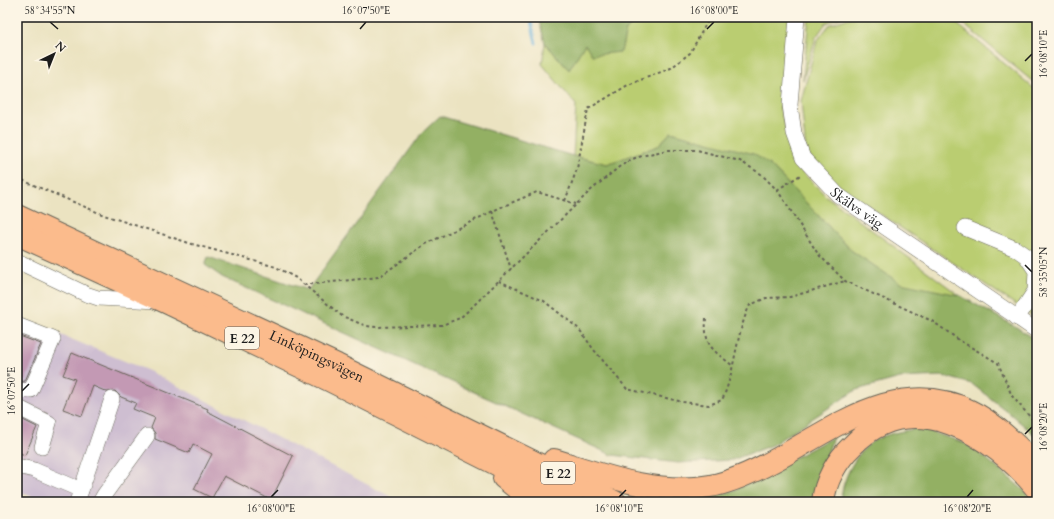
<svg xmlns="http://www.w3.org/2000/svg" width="1054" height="519" font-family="Cardo,serif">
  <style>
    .industrial { fill: #cebed1 }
    .green { fill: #bacd71; stroke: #6b7446 }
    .forest { fill: #93b063; stroke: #586640 }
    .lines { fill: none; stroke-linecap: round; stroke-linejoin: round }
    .stream { stroke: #5facd8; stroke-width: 3 }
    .building { fill: #c399b4 }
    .minor-casing { stroke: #646256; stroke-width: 16 }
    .highway-casing { stroke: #646256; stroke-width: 24 }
    .path { stroke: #646256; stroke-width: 2; stroke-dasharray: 3 3; stroke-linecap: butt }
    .minor { stroke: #fff; stroke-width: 15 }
    .highway { stroke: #fbbb8c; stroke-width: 22 }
    .ticks { fill: none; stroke: #1c1c1c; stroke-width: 1.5 }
    .labels { text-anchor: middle; stroke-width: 3; stroke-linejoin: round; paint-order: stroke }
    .shield { fill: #fcf5e5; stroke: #5f5d58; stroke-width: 1 }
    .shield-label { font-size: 13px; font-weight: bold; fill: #1c1c1c }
    .street-label { font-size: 14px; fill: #1c1c1c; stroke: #fcf5e5 }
    .neatline { fill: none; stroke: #1c1c1c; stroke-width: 1.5 }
    .ticks-label { font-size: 10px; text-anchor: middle; fill: #1c1c1c }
  </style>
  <rect width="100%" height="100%" fill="#fcf5e5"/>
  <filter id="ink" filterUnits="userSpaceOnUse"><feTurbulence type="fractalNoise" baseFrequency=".025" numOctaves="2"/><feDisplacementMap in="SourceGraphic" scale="8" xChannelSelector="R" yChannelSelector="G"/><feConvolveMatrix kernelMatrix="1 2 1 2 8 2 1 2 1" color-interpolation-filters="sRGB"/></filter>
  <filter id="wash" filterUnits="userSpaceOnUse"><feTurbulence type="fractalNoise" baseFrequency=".012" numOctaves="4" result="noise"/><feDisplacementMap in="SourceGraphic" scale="16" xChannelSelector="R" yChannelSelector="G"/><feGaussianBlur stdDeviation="0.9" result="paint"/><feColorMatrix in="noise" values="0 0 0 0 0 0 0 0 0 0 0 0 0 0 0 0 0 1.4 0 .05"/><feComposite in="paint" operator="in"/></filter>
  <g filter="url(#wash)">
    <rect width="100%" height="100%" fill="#ebe3c1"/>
    <!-- industrial -->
    <path class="industrial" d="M 17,317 L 149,371 L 401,502 L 46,502 L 17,491 Z"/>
    <!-- green -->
    <g class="green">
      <path d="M 640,17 L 791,17 L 780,109 L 790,145 L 801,171 L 826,196 L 959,295 L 900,284 L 852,251 L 771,166 L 671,132 L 658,146 L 607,164 L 573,156 L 576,105 L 542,64 L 545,43 L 569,70 L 585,43 L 620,52 L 626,30 Z"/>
      <path d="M 809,17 L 842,17 L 826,23 L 816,37 L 803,80 Z"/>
      <path d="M 851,17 L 949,17 L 1037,91 L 1037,319 L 831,181 L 806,152 L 801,101 L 817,41 L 829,25 Z"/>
      <path d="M 955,17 L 1037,17 L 1037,85 Z"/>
    </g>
    <!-- forest -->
    <g class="forest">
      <path d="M 538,17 L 640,17 L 626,30 L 621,52 L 592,55 L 585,44 L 569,70 L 545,43 Z"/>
      <path d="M 440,116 L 573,156 L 607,164 L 658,146 L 671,132 L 754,154 L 771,166 L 852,251 L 900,283 L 959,295 L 1018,328 L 1037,341 L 1037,437 L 1008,412 L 972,384 L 943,376 L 900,378 L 856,390 L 772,445 L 732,460 L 678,463 L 612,455 L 222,277 L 205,265 L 208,257 L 308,290 L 422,133 Z"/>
      <path d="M 920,428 L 964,443 L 977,451 L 1026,492 L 1031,502 L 841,502 C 841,480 857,449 877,439 C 891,432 906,431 920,428 Z"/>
      <path d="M 833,437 L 812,502 L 675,502 L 666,497 L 699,500 L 735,490 Z"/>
    </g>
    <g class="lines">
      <!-- stream -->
      <path class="stream" d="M 530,17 L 536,43"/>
    </g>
    <g id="blocks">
      <!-- building -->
      <g class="building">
        <path d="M 17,335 L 41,344 L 25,381 L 17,382 Z"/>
        <path d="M 72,353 L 208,409 L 207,411 L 293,456 L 271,500 L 224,476 L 212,498 L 194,489 L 212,454 L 193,444 L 189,453 L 155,439 L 155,433 L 151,428 L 155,418 L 133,409 L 136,403 L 121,397 L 115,391 L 107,392 L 93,386 L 82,416 L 63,409 L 75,379 L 63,375 Z"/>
        <path d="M 17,417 L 37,427 L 25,455 L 17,452 Z"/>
      </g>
    </g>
  </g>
  <g filter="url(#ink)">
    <use href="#blocks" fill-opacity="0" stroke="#646256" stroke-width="1"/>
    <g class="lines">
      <!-- minor casing -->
      <g class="minor-casing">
        <g id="minor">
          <path id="s1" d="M 797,17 L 790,105 L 794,133 L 803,158 L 838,195 L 1037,331"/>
          <path d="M 965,228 L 1016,249 L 1026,256 L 1036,271 L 1035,291 L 1017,318"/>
          <path d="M 17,261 L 86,294 L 98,298 L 158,301"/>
          <path d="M 17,325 L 53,339 L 31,390 L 17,391"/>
          <path d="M 17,407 L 49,423 L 42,447"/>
          <path d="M 17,466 L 34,470 L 81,490"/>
          <path d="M 77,502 L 112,399"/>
          <path d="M 100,502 L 104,495 L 147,436"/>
        </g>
      </g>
      <!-- highway casing -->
      <g class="highway-casing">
        <g id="highway">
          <path id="s2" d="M 17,216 L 337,365 L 615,502"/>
          <path d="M 17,234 L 166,302 L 329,380 L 572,502"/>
          <path d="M 554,460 C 603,475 658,496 710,486 C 739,481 773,462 798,447 C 851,416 908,380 970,411 C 995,423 1017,446 1037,466"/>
          <path d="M 504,478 L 534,502"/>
          <path d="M 823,502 C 825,481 837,460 852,446 C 912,383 993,435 1037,489"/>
        </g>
      </g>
      <!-- path -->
      <g class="path">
        <path d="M 17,178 L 104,215 L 192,244 L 276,267 L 296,278 L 342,316 L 366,326 L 377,327 L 442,325 L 460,318 L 470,309 L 590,191 L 619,167 L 632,159 L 649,154 L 668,150 L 697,150 L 740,161 L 761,174 L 777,190 L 786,203 L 818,254 L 845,281 L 932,321 L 962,342 L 998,363 L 1012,396 L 1037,425"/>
        <path d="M 777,190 L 802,174"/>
        <path d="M 565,201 L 577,169 L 588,109 L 628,85 L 671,68 L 690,53 L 710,17"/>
        <path d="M 492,211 L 511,269"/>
        <path d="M 499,281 L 544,301 L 579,329 L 594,350 L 627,389 L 683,402 L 709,405 L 722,400 C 736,370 735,335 750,305 L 766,298 L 790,297 L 845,281"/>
        <path d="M 304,285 L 379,277 L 424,245 L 499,208 L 537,192 L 576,204"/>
        <path d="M 706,318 C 704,347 712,349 733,366"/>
      </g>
      <!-- minor -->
      <use href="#minor" class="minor"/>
      <!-- highway -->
      <use href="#highway" class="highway"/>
    </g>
  </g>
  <!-- ticks -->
  <path class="ticks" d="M 50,22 L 58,29M 360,29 L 366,22M 707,29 L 714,22M 1025,61 L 1032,54M 1025,265 L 1032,272M 22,391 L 29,384M 1025,434 L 1032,427M 271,497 L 278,490M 619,497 L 626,490M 967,497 L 973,490"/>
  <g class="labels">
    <!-- shield labels -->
    <g class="shield">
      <rect x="225" y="327" width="34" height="22" rx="3"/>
      <rect x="541" y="462" width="34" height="22" rx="3"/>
    </g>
    <g class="shield-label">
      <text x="242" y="343">E 22</text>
      <text x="558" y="478">E 22</text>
    </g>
    <!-- street labels -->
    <g class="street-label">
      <text dy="5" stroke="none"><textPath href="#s1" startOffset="217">Skälvs väg</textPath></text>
      <text dy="5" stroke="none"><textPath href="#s2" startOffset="331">Linköpingsvägen</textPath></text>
    </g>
  </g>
  <!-- margin -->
  <rect width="1054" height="519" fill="none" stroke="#fcf5e5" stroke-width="44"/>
  <!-- north arrow -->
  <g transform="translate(54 54) rotate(43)" stroke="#fcf5e5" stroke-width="3" paint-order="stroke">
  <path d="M0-3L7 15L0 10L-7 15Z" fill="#1c1c1c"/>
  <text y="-6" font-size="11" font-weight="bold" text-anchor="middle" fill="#1c1c1c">N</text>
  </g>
  <rect x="22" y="22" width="1010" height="475" class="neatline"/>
  <g class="ticks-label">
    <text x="50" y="14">58°34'55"N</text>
    <text x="366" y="14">16°07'50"E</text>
    <text x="714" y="14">16°08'00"E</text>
    <text transform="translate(1043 54) rotate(-90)" y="4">16°08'10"E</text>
    <text transform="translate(1043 272) rotate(-90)" y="4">58°35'05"N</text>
    <text transform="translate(11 391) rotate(-90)" y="4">16°07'50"E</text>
    <text transform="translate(1043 427) rotate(-90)" y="4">16°08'20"E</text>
    <text x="271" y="512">16°08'00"E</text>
    <text x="619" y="512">16°08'10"E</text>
    <text x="967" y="512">16°08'20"E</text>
  </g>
</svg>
